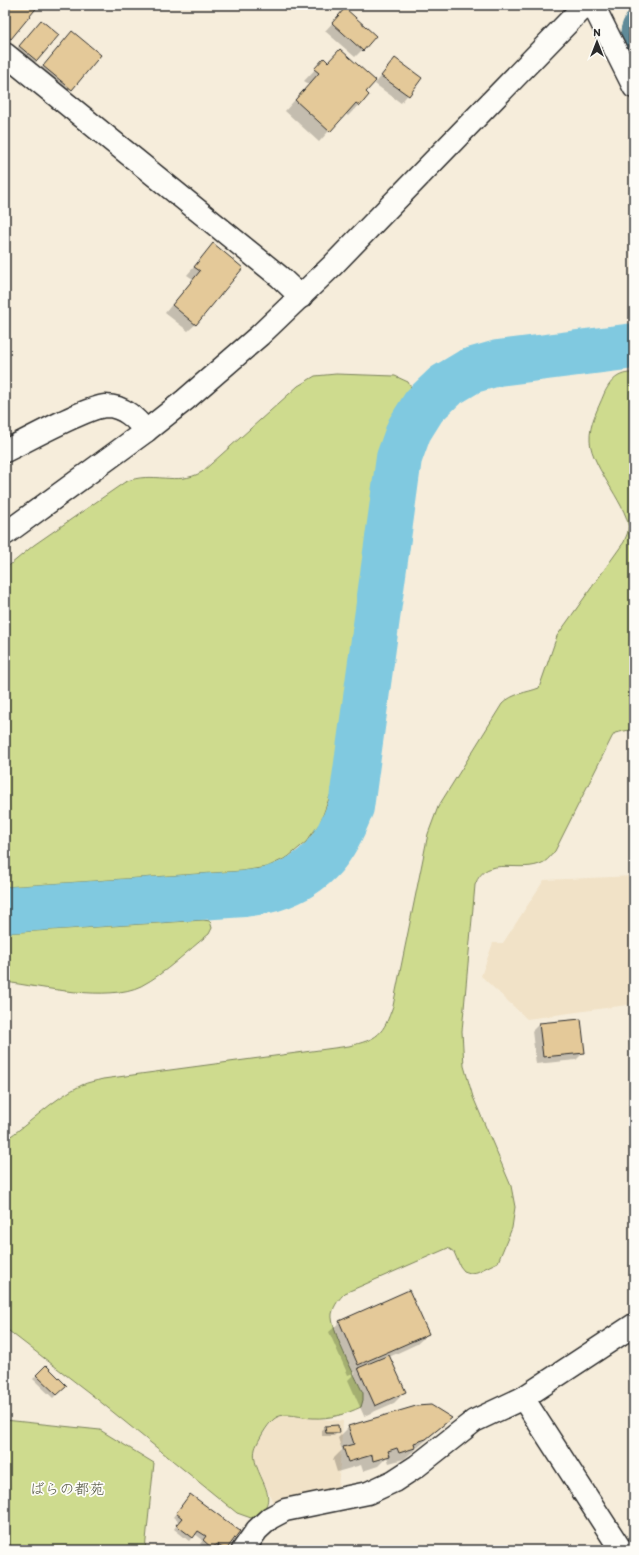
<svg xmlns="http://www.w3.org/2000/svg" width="639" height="1555" font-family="Itim,'Klee One',sans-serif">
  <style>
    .built { fill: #f1e2c7 }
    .green { fill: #cedb8e; stroke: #7c835c }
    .shadow { fill: #0003 }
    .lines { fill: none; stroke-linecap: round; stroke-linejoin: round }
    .stream { stroke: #5e8a98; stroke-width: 8 }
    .river { stroke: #80c9e0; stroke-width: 46 }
    .building { fill: #e4c999; stroke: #2b2b2b }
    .street-casing { stroke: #2b2b2b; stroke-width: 25 }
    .secondary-casing { stroke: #2b2b2b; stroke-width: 25 }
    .street { stroke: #fdfcf7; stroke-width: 22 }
    .secondary { stroke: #fdfcf7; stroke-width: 22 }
    .labels { text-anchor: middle; stroke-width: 3.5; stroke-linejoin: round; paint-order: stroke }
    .park-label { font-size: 15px; fill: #545744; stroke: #fdfcf7 }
  </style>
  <rect width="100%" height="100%" fill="#f6eddb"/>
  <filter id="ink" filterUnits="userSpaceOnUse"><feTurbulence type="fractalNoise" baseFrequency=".025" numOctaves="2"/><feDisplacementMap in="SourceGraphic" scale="8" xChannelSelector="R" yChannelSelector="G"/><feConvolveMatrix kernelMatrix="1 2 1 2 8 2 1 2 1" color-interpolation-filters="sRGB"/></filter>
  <g filter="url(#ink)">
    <!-- built -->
    <g class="built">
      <path d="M 634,876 L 634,1004 L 527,1019 L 481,976 L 493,943 L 503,943 L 544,880 Z"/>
      <path d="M 286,1415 L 343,1421 L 338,1490 L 274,1505 L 255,1462 L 254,1452 L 256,1444 L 272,1421 L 278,1416 Z"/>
    </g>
    <!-- green -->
    <g class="green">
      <path d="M 634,373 L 634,721 L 629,730 L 615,733 L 612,737 L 555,851 C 552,854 548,860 544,862 C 521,875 486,853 475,885 L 462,1031 L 464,1066 L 473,1097 L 511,1186 L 515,1207 L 512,1228 L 498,1262 L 477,1272 L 470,1273 L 464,1271 L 460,1266 L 454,1252 L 448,1248 L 345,1293 C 339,1299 334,1305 332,1314 C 330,1329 355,1376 363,1393 L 363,1400 L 361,1407 C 346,1414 330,1419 313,1418 C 302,1418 287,1412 277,1417 C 269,1421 261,1436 257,1444 C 243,1470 292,1500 251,1518 L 237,1513 L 92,1395 L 5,1328 L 5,1140 C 31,1123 53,1098 82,1085 C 88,1082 96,1081 103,1079 L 349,1046 C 378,1039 383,1035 393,1006 L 428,834 L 438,807 L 502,704 C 513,693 526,693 539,688 L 557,636 L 624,542 C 625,538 628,534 628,530 C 632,511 591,467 590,441 C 589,424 598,409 604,394 C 610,381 618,372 634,373 Z"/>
      <path d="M 336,374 L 395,376 L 408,382 L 414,393 L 413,406 L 400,426 L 390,456 L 355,709 L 337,777 L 320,823 L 306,842 L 288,857 L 267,867 L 242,871 L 5,887 L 5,569 L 34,545 L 125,482 C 153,470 176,487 202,472 L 298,386 L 315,376 Z"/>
      <path d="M 203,920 L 210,921 L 212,928 L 209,934 C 187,951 166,973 141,986 C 108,1002 42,987 5,982 L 5,933 Z"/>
      <path d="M 5,1420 L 100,1430 L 154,1463 L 145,1550 L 5,1550 Z"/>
    </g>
    <!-- shadow -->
    <g class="shadow">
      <path d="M 5,5 L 38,5 L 7,42 L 5,41 Z"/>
      <path d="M 338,17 L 362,50 L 355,57 L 325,31 Z"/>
      <path d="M 41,21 L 37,61 L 29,68 L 12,54 Z"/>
      <path d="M 72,33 L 99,55 L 64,97 L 36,74 Z"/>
      <path d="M 395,59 L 421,78 L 401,103 L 375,84 Z"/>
      <path d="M 324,60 L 368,95 L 348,116 L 345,113 L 319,142 L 285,111 L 309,84 L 304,81 Z"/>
      <path d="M 213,245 L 196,324 L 188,331 L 165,313 L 193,279 L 187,275 Z"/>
      <path d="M 539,1024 L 584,1052 L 576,1060 L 536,1064 L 532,1031 Z"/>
      <path d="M 340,1322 L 428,1334 L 417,1344 L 389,1357 L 405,1392 L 394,1403 L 364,1416 L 348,1380 L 356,1372 L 348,1375 L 329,1332 Z"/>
      <path d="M 46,1366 L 65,1386 L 53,1398 L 33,1379 Z"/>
      <path d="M 451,1419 L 404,1459 L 389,1463 L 387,1457 L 378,1466 L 363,1471 L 361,1465 L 337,1472 L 333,1459 L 342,1450 L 338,1438 L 349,1427 Z"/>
      <path d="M 326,1427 L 338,1432 L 334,1436 L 322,1436 L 322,1430 Z"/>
      <path d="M 187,1499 L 238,1532 L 225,1550 L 217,1550 L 213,1547 L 207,1550 L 200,1544 L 203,1540 L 195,1534 L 189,1541 L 174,1529 L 179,1522 L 173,1517 Z"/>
    </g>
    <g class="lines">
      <!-- stream -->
      <path class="stream" d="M 634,11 C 619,31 624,36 634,57"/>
      <!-- river -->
      <path class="river" d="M 5,910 L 244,894 C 254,892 265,892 275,888 C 318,874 336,847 351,807 L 399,458 L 409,430 L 424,406 L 445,386 L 470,371 L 498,363 L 634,346"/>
    </g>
    <!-- building -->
    <g class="building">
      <path d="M 5,5 L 39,5 L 11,39 L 5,35 Z"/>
      <path d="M 345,8 L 376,36 L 363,51 L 332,23 Z"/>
      <path d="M 41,20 L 59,35 L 37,61 L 19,46 Z"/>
      <path d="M 72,31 L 101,55 L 72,90 L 43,66 Z"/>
      <path d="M 340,49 L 376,81 L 366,92 L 369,95 L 360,106 L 356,103 L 330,132 L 295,100 L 319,73 L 314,69 L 324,58 L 328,62 Z"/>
      <path d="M 395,58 L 422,78 L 409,96 L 381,76 Z"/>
      <path d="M 213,243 L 243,268 L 196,325 L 172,305 L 200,271 L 194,267 Z"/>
      <path d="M 581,1019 L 585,1053 L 543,1057 L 539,1023 Z"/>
      <path d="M 409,1290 L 429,1334 L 358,1365 L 339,1321 Z"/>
      <path d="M 389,1355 L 406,1392 L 375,1406 L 358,1368 Z"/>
      <path d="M 46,1365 L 67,1386 L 57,1395 L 36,1375 Z"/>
      <path d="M 431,1405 L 452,1418 L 426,1439 L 414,1443 L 415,1448 L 399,1453 L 397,1448 L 388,1451 L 390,1456 L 373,1461 L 372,1455 L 348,1462 L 343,1447 L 354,1444 L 348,1426 L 416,1406 Z"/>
      <path d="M 338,1425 L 339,1433 L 326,1433 L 325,1426 Z"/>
      <path d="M 190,1494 L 240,1531 L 226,1550 L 216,1544 L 213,1549 L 203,1540 L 206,1536 L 198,1531 L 193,1538 L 176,1525 L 182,1518 L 176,1513 Z"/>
    </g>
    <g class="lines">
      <!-- street casing -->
      <g class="street-casing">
        <g id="street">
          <path d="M 593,5 L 634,87"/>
          <path d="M 5,54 L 280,277 L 301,297"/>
          <path d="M 5,451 C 26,441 86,407 106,406 C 124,406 136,419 146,431"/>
          <path d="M 523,1398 L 621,1550"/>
          <path d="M 243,1550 L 257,1530 L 270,1518 L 285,1510 L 368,1493 L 394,1481 L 417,1466 L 474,1421 L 523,1398 L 634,1325"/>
        </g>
      </g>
      <!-- secondary casing -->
      <g class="secondary-casing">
        <path id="secondary" d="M 5,534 L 146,431 L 185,400 L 260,335 L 332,266 L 585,5"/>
      </g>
      <!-- street -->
      <use href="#street" class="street"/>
      <!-- secondary -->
      <use href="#secondary" class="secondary"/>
    </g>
  </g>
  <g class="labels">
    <!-- park labels -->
    <g class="park-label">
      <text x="67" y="1494">ばらの都苑</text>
    </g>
  </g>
  <!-- margin -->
  <rect width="639" height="1555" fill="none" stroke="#fdfcf7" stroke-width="20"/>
  <rect x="10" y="10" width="619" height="1535" fill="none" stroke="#2b2b2b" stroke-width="1.5" filter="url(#ink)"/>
  <!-- north arrow -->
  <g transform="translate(597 42)" stroke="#fdfcf7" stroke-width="3" paint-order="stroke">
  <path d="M0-3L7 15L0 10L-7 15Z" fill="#2b2b2b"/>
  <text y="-6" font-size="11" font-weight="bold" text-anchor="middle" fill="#2b2b2b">N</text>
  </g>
</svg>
